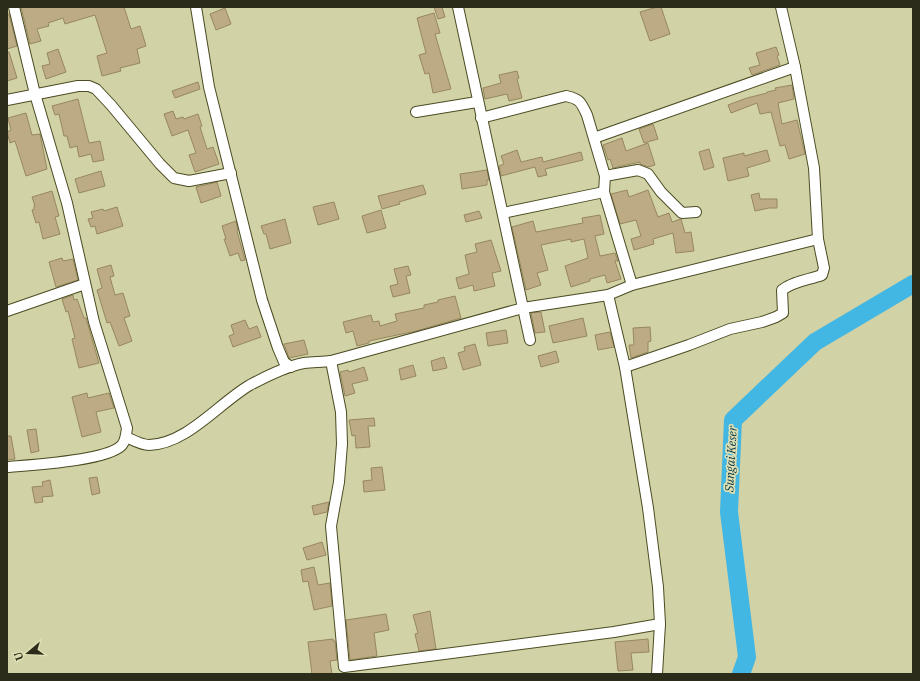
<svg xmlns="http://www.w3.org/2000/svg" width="920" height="681" font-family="'IBM Plex Serif',serif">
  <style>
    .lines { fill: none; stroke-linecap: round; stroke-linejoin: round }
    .river { stroke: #43b7e4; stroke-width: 18 }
    .building { fill: #bdac83; stroke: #97875f }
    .minor-casing { stroke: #4c4b23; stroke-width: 12 }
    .minor { stroke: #fff; stroke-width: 10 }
    .labels { text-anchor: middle; stroke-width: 3.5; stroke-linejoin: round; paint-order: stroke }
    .water-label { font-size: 12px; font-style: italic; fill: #003446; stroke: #dedfb2 }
  </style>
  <rect width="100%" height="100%" fill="#d1d2a5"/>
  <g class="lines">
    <!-- river -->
    <path class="river" d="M 741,674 L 747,657 L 729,512 L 733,420 L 815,342 L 913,284"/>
  </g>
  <!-- building -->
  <g class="building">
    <path d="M 21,7 L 124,7 L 131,29 L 140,26 L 146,46 L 137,49 L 140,63 L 120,68 L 121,71 L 102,76 L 97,56 L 107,53 L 95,15 L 65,24 L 63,18 L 48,23 L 49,26 L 37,29 L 41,41 L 30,44 Z"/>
    <path d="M 434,7 L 442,7 L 445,17 L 438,19 Z"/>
    <path d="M 657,7 L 661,7 L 670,34 L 650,41 L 640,12 Z"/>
    <path d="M 225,8 L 231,24 L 216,30 L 210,14 Z"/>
    <path d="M 434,13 L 440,33 L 435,34 L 451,89 L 433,93 L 429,73 L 425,74 L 419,55 L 426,53 L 417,18 Z"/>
    <path d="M 7,14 L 9,14 L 17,46 L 7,49 Z"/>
    <path d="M 776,47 L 779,55 L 777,56 L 780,65 L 752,75 L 749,68 L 760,65 L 756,53 Z"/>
    <path d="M 58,49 L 66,72 L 46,79 L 42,66 L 50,64 L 47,53 Z"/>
    <path d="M 7,52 L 9,52 L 17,78 L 7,81 Z"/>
    <path d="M 517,71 L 519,78 L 517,79 L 522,98 L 509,101 L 507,94 L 485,99 L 483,88 L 501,83 L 499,75 Z"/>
    <path d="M 198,82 L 200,89 L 175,98 L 172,91 Z"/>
    <path d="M 792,85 L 794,99 L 778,103 L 782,124 L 797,120 L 805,154 L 789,159 L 785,145 L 780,146 L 771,112 L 760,114 L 757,103 L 731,113 L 728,105 L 747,98 L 767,93 L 767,92 L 776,90 L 775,88 Z"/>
    <path d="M 78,99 L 89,143 L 100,141 L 104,160 L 93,162 L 91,154 L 79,157 L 77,146 L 70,148 L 67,136 L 64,136 L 59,114 L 55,115 L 52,106 Z"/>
    <path d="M 173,111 L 176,119 L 183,117 L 184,119 L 198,114 L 202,126 L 200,127 L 207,149 L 213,147 L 219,164 L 195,172 L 189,155 L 196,153 L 188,130 L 172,136 L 164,114 Z"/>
    <path d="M 26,113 L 32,135 L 40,134 L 47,169 L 26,176 L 15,141 L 10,143 L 7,132 L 11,130 L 8,118 Z"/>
    <path d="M 653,124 L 658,139 L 644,143 L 639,129 Z"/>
    <path d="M 622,138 L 626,151 L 648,143 L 655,165 L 648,167 L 640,164 L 640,162 L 613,168 L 610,159 L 608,160 L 603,145 Z"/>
    <path d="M 709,149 L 714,167 L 704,170 L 699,152 Z"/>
    <path d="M 517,150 L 521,162 L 542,157 L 543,162 L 581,152 L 583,160 L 545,169 L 547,175 L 538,177 L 535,167 L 501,176 L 499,166 L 504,164 L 501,156 Z"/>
    <path d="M 767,150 L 770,161 L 747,168 L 749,176 L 728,181 L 723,158 L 744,153 L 744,156 Z"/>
    <path d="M 487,170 L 489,180 L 487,180 L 487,185 L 462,189 L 460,174 Z"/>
    <path d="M 101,171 L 105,186 L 79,193 L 75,179 Z"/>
    <path d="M 217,182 L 221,196 L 201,203 L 196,187 Z"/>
    <path d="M 423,185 L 426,194 L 399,202 L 400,204 L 382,209 L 378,196 Z"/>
    <path d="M 627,190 L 629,197 L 648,190 L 658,217 L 669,213 L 672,222 L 681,219 L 685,233 L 691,232 L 694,251 L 676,253 L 673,233 L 653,239 L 654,244 L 634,250 L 631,239 L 641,236 L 636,220 L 620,224 L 611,194 Z"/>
    <path d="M 52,191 L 59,216 L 55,217 L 60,234 L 43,239 L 39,222 L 36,223 L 32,210 L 34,209 L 34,206 L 35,206 L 32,197 Z"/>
    <path d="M 759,193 L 760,199 L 777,199 L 777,208 L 769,208 L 755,211 L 751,195 Z"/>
    <path d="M 334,202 L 339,219 L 318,225 L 313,207 Z"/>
    <path d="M 117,207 L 123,226 L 97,234 L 95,226 L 91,227 L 88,219 L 93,218 L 91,212 L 103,209 L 104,211 Z"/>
    <path d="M 381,210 L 386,228 L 367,233 L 362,216 Z"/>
    <path d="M 479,211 L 482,218 L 466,222 L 464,215 Z"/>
    <path d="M 600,215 L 604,234 L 595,236 L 600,256 L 615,253 L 618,261 L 615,261 L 621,279 L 607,283 L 605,275 L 590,279 L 590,281 L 571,287 L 565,266 L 588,258 L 584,239 L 571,242 L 571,239 L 541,245 L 548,270 L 537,273 L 541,285 L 526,290 L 512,227 L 533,221 L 536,232 L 583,223 L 582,218 Z"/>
    <path d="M 285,219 L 291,243 L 270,249 L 266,234 L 264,234 L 261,226 Z"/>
    <path d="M 236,221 L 238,230 L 237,231 L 245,260 L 241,261 L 238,253 L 230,256 L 224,239 L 226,239 L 222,226 Z"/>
    <path d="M 491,240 L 501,271 L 492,273 L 495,286 L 474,291 L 473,285 L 459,289 L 456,278 L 469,274 L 465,255 L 477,252 L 475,244 Z"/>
    <path d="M 62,258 L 63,261 L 73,259 L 78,280 L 56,287 L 49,262 Z"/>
    <path d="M 111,265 L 114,276 L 110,277 L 115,295 L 123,293 L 130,316 L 124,318 L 132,341 L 119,346 L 110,322 L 107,323 L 97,290 L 102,288 L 97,269 Z"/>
    <path d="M 408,266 L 411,275 L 406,276 L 410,293 L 393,297 L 390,286 L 398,284 L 394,269 Z"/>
    <path d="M 73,295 L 74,300 L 77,299 L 84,318 L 86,318 L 99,363 L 79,368 L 72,339 L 75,338 L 68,311 L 66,312 L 62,299 Z"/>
    <path d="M 455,296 L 461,318 L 416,331 L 369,341 L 369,343 L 357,346 L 353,331 L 346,333 L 343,322 L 371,315 L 373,322 L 379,321 L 380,326 L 397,321 L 395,314 L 424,308 L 424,305 L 438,302 L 438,300 Z"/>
    <path d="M 541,312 L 545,332 L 535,333 L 531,313 Z"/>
    <path d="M 583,318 L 587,336 L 553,343 L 549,326 Z"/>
    <path d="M 245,320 L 249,329 L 257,326 L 261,337 L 233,347 L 229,336 L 234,334 L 231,325 Z"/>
    <path d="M 650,327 L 651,341 L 648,342 L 648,352 L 631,358 L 629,345 L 634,345 L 633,328 Z"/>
    <path d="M 506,330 L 508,343 L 488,346 L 486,333 Z"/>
    <path d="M 610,332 L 614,347 L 598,350 L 595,335 Z"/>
    <path d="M 304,340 L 308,354 L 289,358 L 284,344 Z"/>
    <path d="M 475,344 L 481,365 L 463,370 L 458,353 L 465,351 L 464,347 Z"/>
    <path d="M 556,351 L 559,362 L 541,367 L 538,356 Z"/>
    <path d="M 444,357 L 447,368 L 433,371 L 431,361 Z"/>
    <path d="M 413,365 L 416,376 L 401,380 L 399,369 Z"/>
    <path d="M 364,367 L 368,380 L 352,384 L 355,393 L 345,396 L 340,372 L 348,370 L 349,372 Z"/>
    <path d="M 87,393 L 88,398 L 109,393 L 114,408 L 96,412 L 101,432 L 82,437 L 72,397 Z"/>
    <path d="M 374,418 L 375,426 L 368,426 L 370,447 L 356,448 L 355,435 L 352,436 L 349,420 Z"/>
    <path d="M 36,429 L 39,451 L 31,453 L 27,430 Z"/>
    <path d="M 7,436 L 11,436 L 15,459 L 7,460 Z"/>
    <path d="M 382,467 L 385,490 L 364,492 L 363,481 L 372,480 L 371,468 Z"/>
    <path d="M 97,477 L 100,493 L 92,495 L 89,478 Z"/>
    <path d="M 50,480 L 53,496 L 42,497 L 43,502 L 35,503 L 32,487 L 43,486 L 42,482 Z"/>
    <path d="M 329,502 L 327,512 L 314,515 L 312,506 Z"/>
    <path d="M 322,542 L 326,555 L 307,560 L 303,548 Z"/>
    <path d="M 314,567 L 318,585 L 330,583 L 332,606 L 314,610 L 308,581 L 303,582 L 301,570 Z"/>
    <path d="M 430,611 L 436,649 L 419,651 L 415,634 L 418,633 L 413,615 Z"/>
    <path d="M 386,614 L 389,630 L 374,633 L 377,656 L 350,660 L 346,620 Z"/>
    <path d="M 333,639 L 333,641 L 335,641 L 337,660 L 330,661 L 332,674 L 312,674 L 308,642 Z"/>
    <path d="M 648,639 L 649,652 L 631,653 L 633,670 L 618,671 L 615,642 Z"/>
  </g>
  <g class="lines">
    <!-- minor casing -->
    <g class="minor-casing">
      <g id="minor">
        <path d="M 196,7 L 209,87 L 262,300 L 278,348 L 284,362 L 291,367"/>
        <path d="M 7,100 L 78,86 L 89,86 L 96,89 L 111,105 L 160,164 L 174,178 L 189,181 L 231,173"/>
        <path d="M 416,112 L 477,102"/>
        <path d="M 481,118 L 566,96 C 580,99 581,102 587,115 L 605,176 L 604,192 L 632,285"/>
        <path d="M 594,138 L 795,67"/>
        <path d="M 605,176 L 638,170 L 648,174 L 661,192 L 682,213 L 696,212"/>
        <path d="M 503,213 L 604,192"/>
        <path d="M 608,295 L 625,367 L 648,508 L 658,587 L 660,624 L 657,674"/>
        <path d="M 7,311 L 85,284"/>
        <path d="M 530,340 L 523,308 L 608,295 L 632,285 L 818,239 L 814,168 L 795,67 L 781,7"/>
        <path d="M 331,361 L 341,412 L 342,444 L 339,482 L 331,526 L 344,667 L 614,632 L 660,624"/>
        <path d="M 625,367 L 689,345 L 730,329 L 762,322 L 776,317 L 783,313 L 782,290 C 794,281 808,280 822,275 L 824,268 L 818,239"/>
        <path d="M 126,437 C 133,440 141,445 149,445 C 187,444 219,403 250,385 C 265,377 287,366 304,363 C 313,362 322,362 331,361 L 523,308 L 458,7"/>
        <path d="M 7,467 C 30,465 108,461 122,445 C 126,440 126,434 127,428 L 94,322 L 67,203 L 35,94 L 14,7"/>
      </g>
    </g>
    <!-- minor -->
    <use href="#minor" class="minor"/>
  </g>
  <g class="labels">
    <!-- water labels -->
    <g class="water-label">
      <text transform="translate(731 459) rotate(-87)" y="4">Sungai Keser</text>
    </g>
  </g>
  <!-- border -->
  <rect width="920" height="681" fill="none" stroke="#2c2c1b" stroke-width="16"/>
  <!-- north arrow -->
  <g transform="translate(28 653) rotate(251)" stroke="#dedfb2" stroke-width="3" paint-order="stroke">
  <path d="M0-3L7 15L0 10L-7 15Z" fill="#2c2c1b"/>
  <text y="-6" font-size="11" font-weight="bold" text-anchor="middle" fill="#2c2c1b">U</text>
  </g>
</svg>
